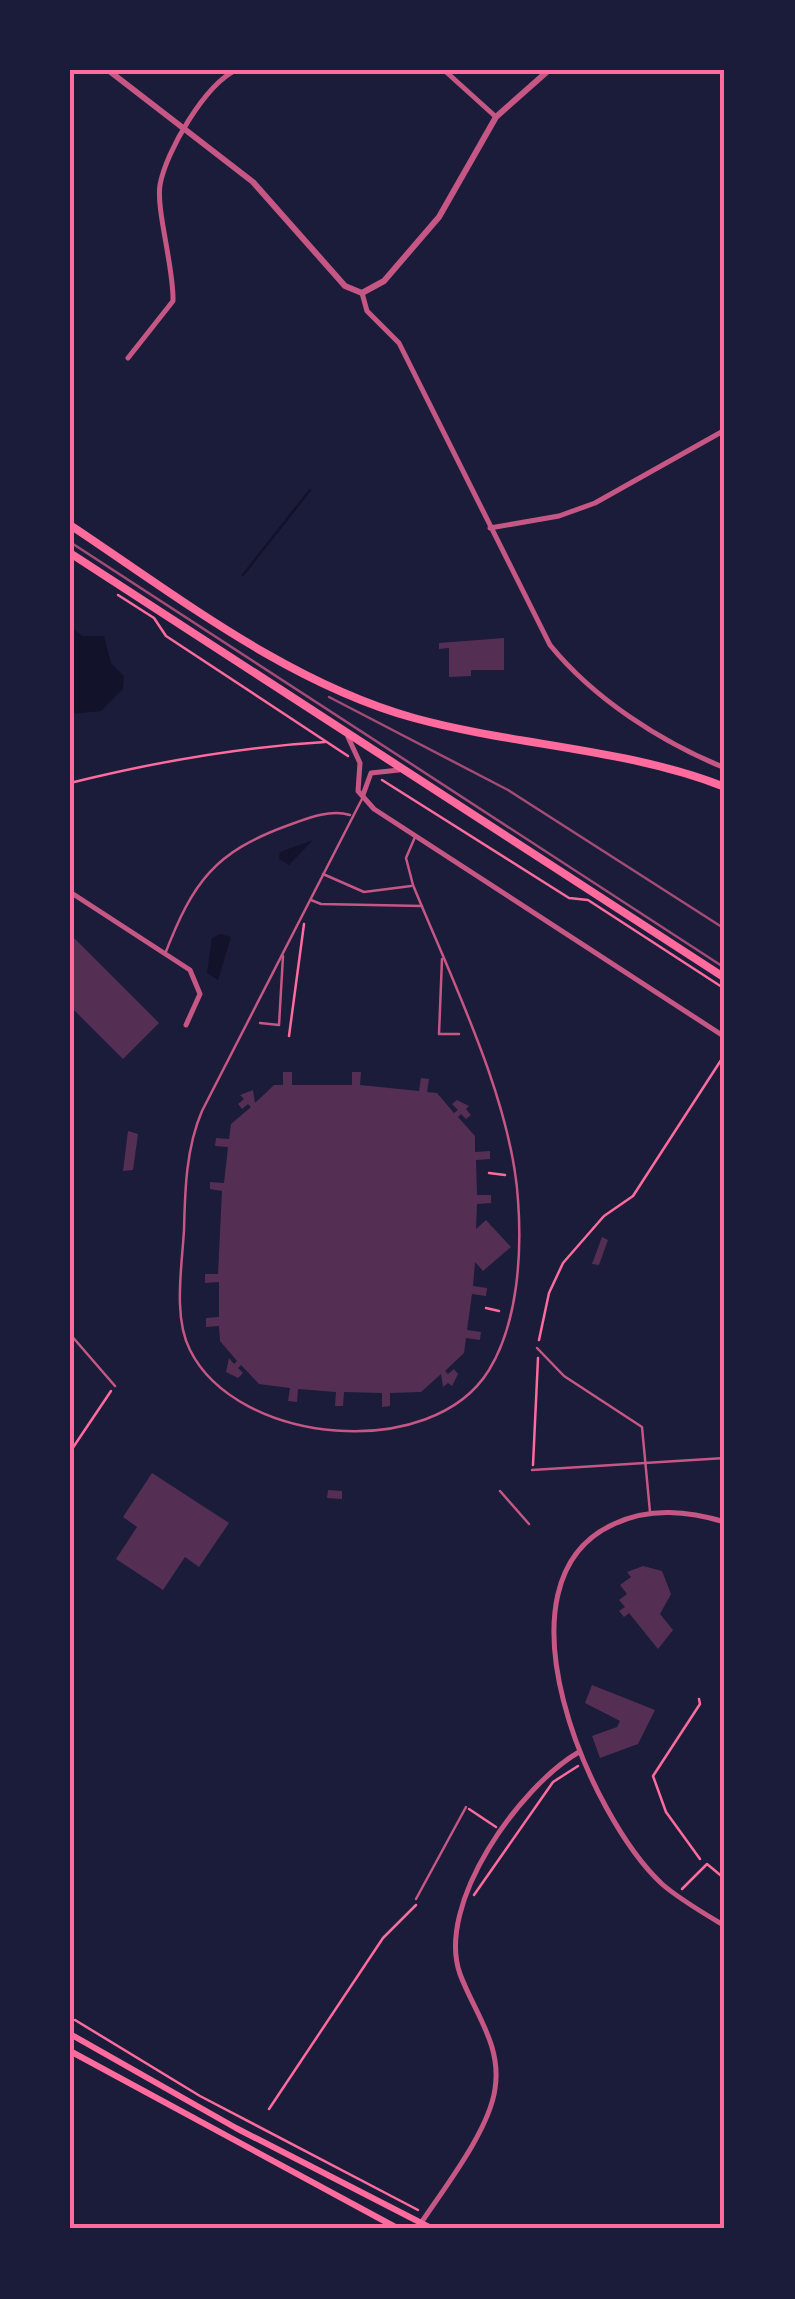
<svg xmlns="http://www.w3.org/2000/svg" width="795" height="2299" font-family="Jost,sans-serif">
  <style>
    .water { fill: #12122b }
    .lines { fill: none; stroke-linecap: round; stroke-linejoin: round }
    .stream { stroke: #12122b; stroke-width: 2.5 }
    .building { fill: #542f53 }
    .path { stroke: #ff6b9d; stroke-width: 2.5 }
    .service { stroke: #c65784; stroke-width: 2.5 }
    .minor { stroke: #c65784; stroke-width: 5 }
    .tertiary { stroke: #c65784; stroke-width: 6 }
    .secondary { stroke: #ff6b9d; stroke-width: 6 }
    .primary { stroke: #ff6b9d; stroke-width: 8 }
    .tram { stroke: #a44b75; stroke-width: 2.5 }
    .neatline { fill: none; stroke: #ff6b9d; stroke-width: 4 }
  </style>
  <rect width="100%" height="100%" fill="#1b1b3a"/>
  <!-- water -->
  <g class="water">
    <path d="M 70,625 L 82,636 L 104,636 L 111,663 L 124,676 L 123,689 L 101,711 L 70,714 Z"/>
    <path d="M 313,840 L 289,865 L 279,859 L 280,852 Z"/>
    <path d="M 220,934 L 231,937 L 218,980 L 207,973 L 212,938 Z"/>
  </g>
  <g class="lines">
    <!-- stream -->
    <path class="stream" d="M 243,575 L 310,490"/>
  </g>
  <!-- building -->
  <g class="building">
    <path d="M 504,638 L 504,670 L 471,670 L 471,676 L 449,677 L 449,648 L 439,649 L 439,643 Z"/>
    <path d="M 70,934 L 159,1023 L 123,1059 L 70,1006 Z"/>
    <path d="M 283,1072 L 292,1072 L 292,1085 L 352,1085 L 352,1072 L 361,1072 L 360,1085 L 419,1091 L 421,1078 L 429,1079 L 427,1092 L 437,1093 L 454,1113 L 458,1110 L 452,1104 L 457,1100 L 469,1106 L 466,1109 L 471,1115 L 466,1119 L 461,1114 L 458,1117 L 475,1136 L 475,1152 L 490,1151 L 490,1159 L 476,1160 L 477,1195 L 491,1195 L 491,1203 L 477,1204 L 476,1229 L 486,1220 L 511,1247 L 483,1271 L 475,1262 L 473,1286 L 487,1288 L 486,1296 L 472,1294 L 467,1330 L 481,1332 L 480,1340 L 466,1338 L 464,1353 L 445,1371 L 448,1374 L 454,1369 L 458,1374 L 452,1386 L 448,1383 L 443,1387 L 441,1374 L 421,1392 L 390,1393 L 390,1406 L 382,1407 L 382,1393 L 344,1392 L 343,1406 L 335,1406 L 336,1392 L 298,1389 L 297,1402 L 288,1401 L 290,1388 L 259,1384 L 241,1365 L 238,1368 L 243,1373 L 238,1378 L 226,1372 L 229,1358 L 234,1364 L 237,1361 L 220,1341 L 219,1326 L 206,1327 L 206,1318 L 219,1317 L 219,1282 L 205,1283 L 205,1274 L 218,1274 L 222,1191 L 210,1189 L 210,1182 L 224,1183 L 228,1147 L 215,1146 L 216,1138 L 229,1139 L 231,1124 L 251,1107 L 248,1104 L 242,1109 L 238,1104 L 244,1099 L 240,1095 L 253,1090 L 255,1103 L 274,1085 L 283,1085 Z"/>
    <path d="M 128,1131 L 138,1134 L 133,1170 L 123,1171 Z"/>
    <path d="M 602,1237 L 608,1240 L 599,1265 L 592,1264 Z"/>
    <path d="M 152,1473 L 229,1523 L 199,1567 L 185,1557 L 163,1590 L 116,1559 L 137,1527 L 123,1517 Z"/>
    <path d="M 328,1490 L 342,1491 L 342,1499 L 327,1498 Z"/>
    <path d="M 643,1566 L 662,1571 L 671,1594 L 660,1614 L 673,1630 L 658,1649 L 629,1613 L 624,1617 L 619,1611 L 625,1607 L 619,1600 L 627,1594 L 620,1585 L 631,1577 L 627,1572 Z"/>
    <path d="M 592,1685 L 655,1710 L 638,1744 L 600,1758 L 592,1736 L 617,1727 L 620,1721 L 585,1703 Z"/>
  </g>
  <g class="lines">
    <!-- path -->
    <g class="path">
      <path d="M 118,595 L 154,618 L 166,636 L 348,756"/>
      <path d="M 382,780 L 569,898 L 588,900 L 725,989"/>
      <path d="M 70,783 C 155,762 237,747 325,742"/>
      <path d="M 289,1036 L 304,924"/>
      <path d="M 489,1173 L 505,1175"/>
      <path d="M 486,1308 L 499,1311"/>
      <path d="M 539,1340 L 549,1293 L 563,1263 L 604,1216 L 633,1196 L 725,1054"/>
      <path d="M 70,1452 L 111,1391"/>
      <path d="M 533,1465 L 538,1358"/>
      <path d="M 699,1699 L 700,1704 L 653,1776 L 666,1812 L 700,1859"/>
      <path d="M 469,1809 L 496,1827"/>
      <path d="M 682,1889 L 707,1864 L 725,1879"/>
      <path d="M 474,1895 L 553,1782 L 578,1766"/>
      <path d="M 75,2020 L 200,2096 L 418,2210"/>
      <path d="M 269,2109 L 383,1938 L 416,1905"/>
    </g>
    <!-- service -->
    <g class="service">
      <path d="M 363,797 L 202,1111 C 186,1148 185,1190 184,1230 C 182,1266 173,1317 190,1350 C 237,1445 432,1463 489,1370 C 518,1323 522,1253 518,1200 C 512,1101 451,978 413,885 L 406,858 L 415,837"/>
      <path d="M 323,874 L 364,892 L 411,886"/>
      <path d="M 311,900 L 321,904 L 422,906"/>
      <path d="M 165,954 C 193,882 214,852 289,825 C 308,818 330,809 350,815"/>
      <path d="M 442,959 L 439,1034 L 459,1034"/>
      <path d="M 260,1023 L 279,1025 L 283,956"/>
      <path d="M 70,1334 L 115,1386"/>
      <path d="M 537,1348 L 564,1376 L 642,1427 L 650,1512"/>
      <path d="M 532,1470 L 725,1458"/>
      <path d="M 500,1491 L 529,1524"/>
      <path d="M 416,1899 L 466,1807"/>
    </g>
    <!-- minor -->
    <g class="minor">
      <path d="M 444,70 L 496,117"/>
      <path d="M 362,293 L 367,311 L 399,343 L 550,645 C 594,699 661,742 725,768"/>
      <path d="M 128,358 L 173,301 C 174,268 156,210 160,185 C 166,151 205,85 236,70"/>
      <path d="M 490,528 L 559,516 L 595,503 L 725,430"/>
      <path d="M 348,737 L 360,763 L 358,791 L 374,809 L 725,1037"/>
      <path d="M 363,795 L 371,773 L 399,770"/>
      <path d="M 70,892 L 190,970 L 200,994 L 186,1025"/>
      <path d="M 725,1522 C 688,1511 650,1507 614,1524 C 487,1581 590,1817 662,1884 C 679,1899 705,1914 725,1926"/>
      <path d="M 417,2229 C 441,2192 489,2132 495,2089 C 502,2045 475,2014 460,1974 C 435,1904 520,1786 579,1752"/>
    </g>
    <!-- tertiary -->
    <path class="tertiary" d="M 108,70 L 253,182 L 345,286 L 362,293 L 384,281 L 439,217 L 496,117 L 549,70"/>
    <!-- secondary -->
    <g class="secondary">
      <path d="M 70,2034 L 236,2128 L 433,2229"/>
      <path d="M 70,2051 L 399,2229"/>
    </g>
    <!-- primary -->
    <g class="primary">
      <path d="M 70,525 C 177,596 288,683 414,718 C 516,746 626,748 725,787"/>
      <path d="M 70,553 L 725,978"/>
    </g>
    <!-- tram -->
    <g class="tram">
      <path d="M 70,542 L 725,968"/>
      <path d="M 329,697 L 508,790 L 725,929"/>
    </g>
  </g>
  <!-- border -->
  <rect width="795" height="2299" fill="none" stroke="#1b1b3a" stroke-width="145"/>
  <rect x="72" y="72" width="650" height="2154" class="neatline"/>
</svg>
